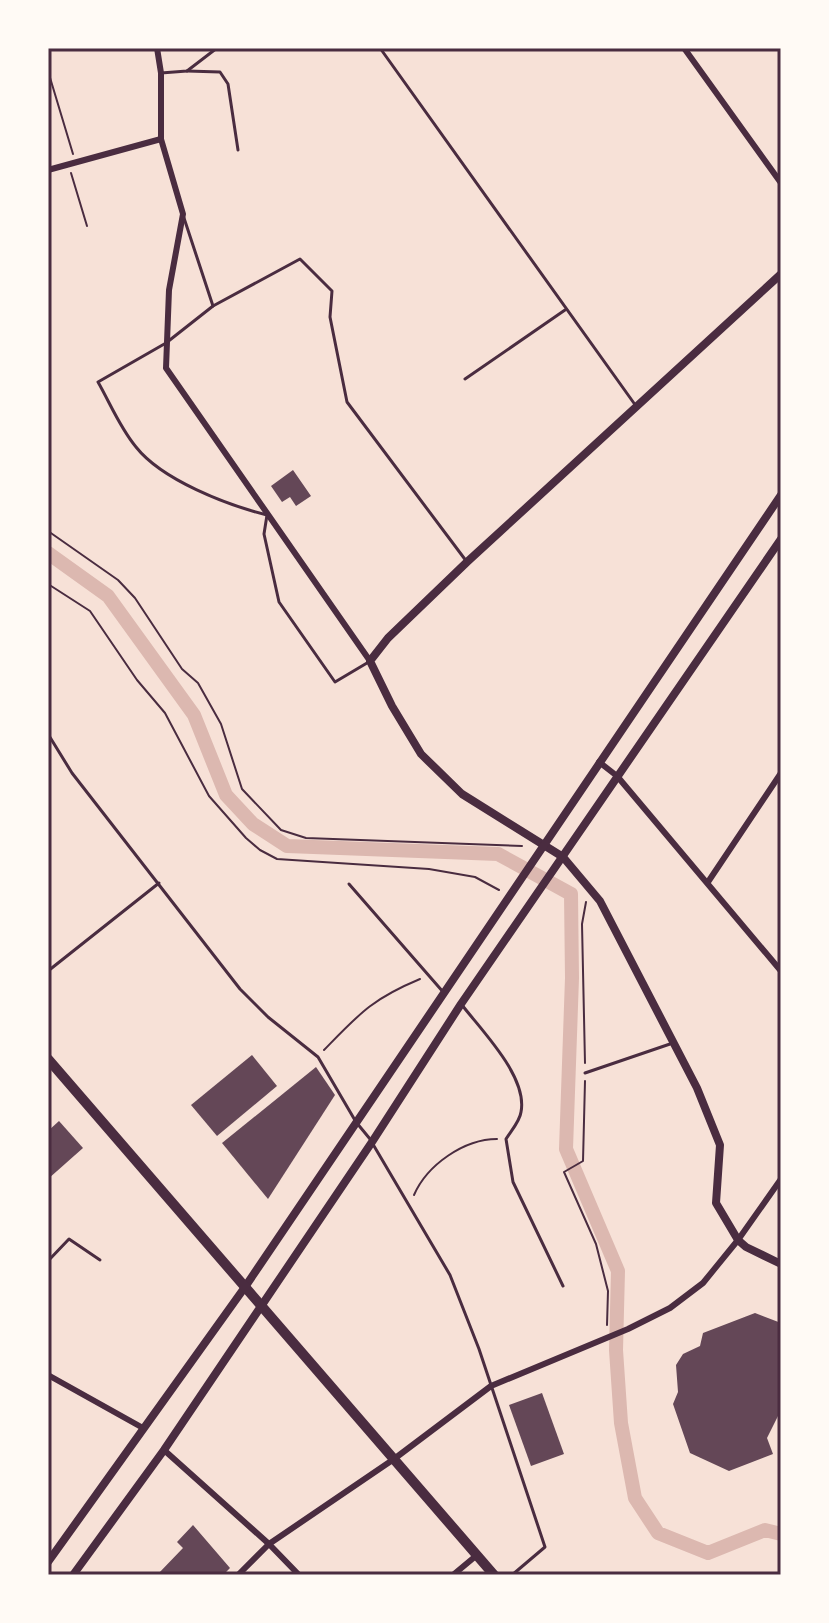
<svg xmlns="http://www.w3.org/2000/svg" width="829" height="1623" font-family="'Times New Roman',serif">
  <style>
    .lines { fill: none; stroke-linecap: round; stroke-linejoin: round }
    .canal { stroke: #dcb8b0; stroke-width: 14 }
    .building { fill: #644757 }
    .path { stroke: #4a2c40; stroke-width: 2 }
    .service { stroke: #4a2c40; stroke-width: 3 }
    .minor { stroke: #4a2c40; stroke-width: 6 }
    .tertiary { stroke: #4a2c40; stroke-width: 8 }
    .primary { stroke: #4a2c40; stroke-width: 10 }
    .neatline { fill: none; stroke: #4a2c40; stroke-width: 3 }
  </style>
  <rect width="100%" height="100%" fill="#f7e1d7"/>
  <g class="lines">
    <!-- canal -->
    <path class="canal" d="M 48,553 L 108,596 L 194,715 L 226,795 L 253,824 L 287,846 L 498,854 L 571,894 L 572,978 L 566,1149 L 618,1271 L 616,1350 L 621,1423 L 635,1498 L 658,1533 L 708,1553 L 765,1530 L 781,1534"/>
  </g>
  <!-- building -->
  <g class="building">
    <path d="M 293,470 L 311,496 L 296,506 L 290,497 L 282,502 L 271,486 Z"/>
    <path d="M 252,1055 L 277,1086 L 217,1136 L 191,1105 Z"/>
    <path d="M 316,1067 L 335,1095 L 268,1199 L 222,1143 Z"/>
    <path d="M 59,1121 L 83,1148 L 48,1179 L 48,1131 Z"/>
    <path d="M 755,1313 L 781,1323 L 781,1410 L 767,1438 L 773,1454 L 729,1471 L 690,1453 L 673,1404 L 678,1392 L 676,1365 L 683,1354 L 700,1346 L 703,1333 Z"/>
    <path d="M 542,1393 L 564,1454 L 531,1466 L 509,1405 Z"/>
    <path d="M 193,1525 L 230,1568 L 223,1575 L 157,1575 L 183,1548 L 177,1542 Z"/>
  </g>
  <g class="lines">
    <!-- path -->
    <g class="path">
      <path d="M 48,71 L 73,154"/>
      <path d="M 71,173 L 87,226"/>
      <path d="M 48,531 L 118,580 L 135,598 L 182,669 L 198,683 L 221,724 L 242,789 L 281,830 L 306,838 L 522,846"/>
      <path d="M 48,584 L 90,611 L 137,680 L 165,713 L 209,796 L 246,838 L 260,850 L 277,859 L 429,869 L 475,877 L 499,890"/>
      <path d="M 324,1050 C 360,1013 372,999 420,979"/>
      <path d="M 585,1063 L 582,924 L 586,902"/>
      <path d="M 585,1081 L 583,1161 L 564,1172 L 596,1244 L 608,1291 L 607,1325"/>
      <path d="M 414,1195 C 427,1165 464,1139 497,1139"/>
    </g>
    <!-- service -->
    <g class="service">
      <path d="M 380,48 L 636,406"/>
      <path d="M 187,71 L 220,72 L 228,84 L 238,150"/>
      <path d="M 161,73 L 187,71 L 217,48"/>
      <path d="M 184,218 L 213,306"/>
      <path d="M 465,379 L 565,310"/>
      <path d="M 367,663 L 335,682 L 279,602 L 264,534 L 267,515 C 227,505 162,480 136,447 C 120,428 110,403 98,382 L 166,343 L 213,306 L 300,259 L 332,291 L 330,317 L 347,402 L 467,562"/>
      <path d="M 48,734 L 72,773 L 240,989 L 268,1017 L 318,1057 L 356,1122 L 370,1139"/>
      <path d="M 349,884 L 444,993"/>
      <path d="M 48,971 L 159,883"/>
      <path d="M 462,1005 C 482,1031 528,1077 521,1112 C 520,1121 511,1131 506,1139 L 513,1182 L 563,1286"/>
      <path d="M 585,1073 L 670,1044"/>
      <path d="M 374,1146 L 450,1275 L 479,1349 L 545,1547 L 512,1575"/>
      <path d="M 48,1261 L 69,1239 L 100,1260"/>
    </g>
    <!-- minor -->
    <g class="minor">
      <path d="M 157,48 L 161,73 L 161,139 L 183,214 L 169,290 L 166,368 L 370,661"/>
      <path d="M 684,48 L 781,183"/>
      <path d="M 48,170 L 161,139"/>
      <path d="M 599,762 L 617,776 L 781,971"/>
      <path d="M 708,882 L 781,773"/>
      <path d="M 48,1375 L 143,1428"/>
      <path d="M 164,1450 L 269,1544 L 299,1575"/>
      <path d="M 238,1575 L 269,1544 L 394,1459 L 491,1386 L 628,1329 L 670,1308 L 703,1283 L 738,1240 L 781,1179"/>
      <path d="M 453,1575 L 477,1555"/>
    </g>
    <!-- tertiary -->
    <g class="tertiary">
      <path d="M 781,274 L 467,562 L 388,638 L 370,661 L 392,706 L 421,754 L 462,794 L 563,857 L 600,901 L 697,1088 L 720,1145 L 716,1203 L 738,1240 L 746,1247 L 781,1264"/>
      <path d="M 48,1562 L 245,1287 L 781,495"/>
      <path d="M 73,1575 L 164,1450 L 372,1142 L 461,1004 L 781,539"/>
    </g>
    <!-- primary -->
    <path class="primary" d="M 48,1059 L 494,1575"/>
  </g>
  <!-- border -->
  <rect width="829" height="1623" fill="none" stroke="#fffaf5" stroke-width="100"/>
  <rect x="50" y="50" width="729" height="1523" class="neatline"/>
</svg>
